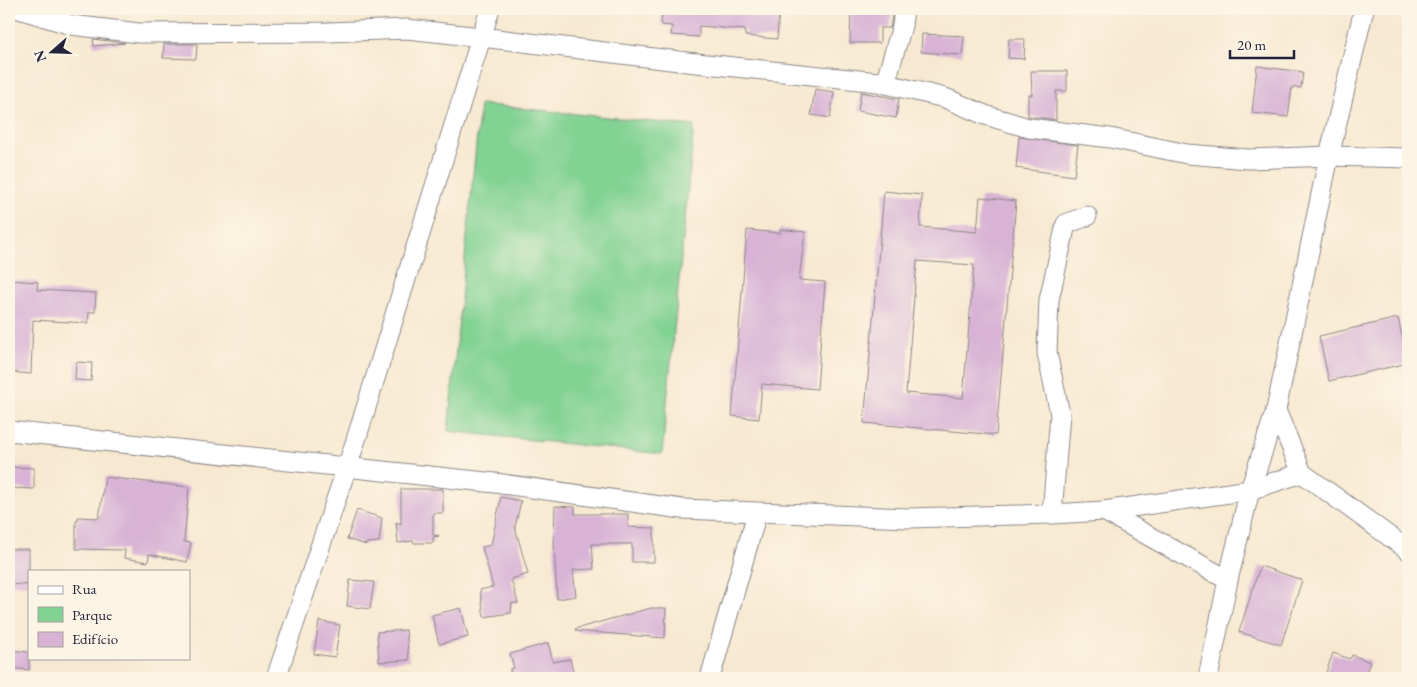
<svg xmlns="http://www.w3.org/2000/svg" width="1417" height="687" font-family="'EB Garamond',serif">
  <style>
    .green { fill: #81d293; stroke: #527a67 }
    .building { fill: #d8b3d6; fill-rule: evenodd }
    .lines { fill: none; stroke-linecap: round; stroke-linejoin: round }
    .street-casing { stroke: #8c8686; stroke-width: 21 }
    .street { stroke: #fff; stroke-width: 19 }
  </style>
  <rect width="100%" height="100%" fill="#fcf5e5"/>
  <filter id="ink" filterUnits="userSpaceOnUse"><feTurbulence type="fractalNoise" baseFrequency=".02" numOctaves="2"/><feDisplacementMap in="SourceGraphic" scale="10" xChannelSelector="R" yChannelSelector="G"/><feConvolveMatrix kernelMatrix="1 2 1 2 8 2 1 2 1" color-interpolation-filters="sRGB"/></filter>
  <filter id="wash" filterUnits="userSpaceOnUse"><feTurbulence type="fractalNoise" baseFrequency=".0096" numOctaves="4" result="noise"/><feDisplacementMap in="SourceGraphic" scale="20" xChannelSelector="R" yChannelSelector="G"/><feGaussianBlur stdDeviation="1.12" result="paint"/><feColorMatrix in="noise" values="0 0 0 0 0 0 0 0 0 0 0 0 0 0 0 0 0 1.4 0 .05"/><feComposite in="paint" operator="in"/></filter>
  <g filter="url(#wash)">
    <rect width="100%" height="100%" fill="#f7e9d1"/>
    <!-- green -->
    <path class="green" d="M 480,104 L 694,126 L 662,454 L 448,431 Z"/>
    <g id="blocks">
      <!-- building -->
      <g class="building">
        <path d="M 662,9 L 779,9 L 777,39 L 745,36 L 745,30 L 699,26 L 699,37 L 671,35 L 672,26 L 661,25 Z"/>
        <path d="M 851,9 L 893,9 L 890,28 L 880,28 L 880,43 L 850,43 Z"/>
        <path d="M 922,34 L 964,36 L 962,55 L 921,52 Z"/>
        <path d="M 93,39 L 125,43 L 94,46 Z"/>
        <path d="M 1009,39 L 1025,39 L 1024,59 L 1008,58 Z"/>
        <path d="M 164,44 L 197,44 L 196,59 L 163,58 Z"/>
        <path d="M 1257,66 L 1303,72 L 1301,88 L 1292,87 L 1288,117 L 1252,113 Z"/>
        <path d="M 1031,71 L 1067,71 L 1067,91 L 1056,91 L 1056,120 L 1028,116 L 1028,95 L 1032,95 Z"/>
        <path d="M 815,89 L 834,92 L 830,118 L 811,115 Z"/>
        <path d="M 861,92 L 899,99 L 896,118 L 858,111 Z"/>
        <path d="M 1019,137 L 1078,145 L 1074,176 L 1016,168 Z"/>
        <path d="M 884,191 L 922,195 L 920,227 L 977,232 L 980,197 L 1016,201 L 996,435 L 864,423 ZM 917,261 L 974,265 L 963,398 L 906,393 Z"/>
        <path d="M 780,229 L 805,232 L 799,280 L 825,282 L 817,389 L 762,384 L 759,419 L 732,416 L 747,230 L 780,233 Z"/>
        <path d="M 9,280 L 38,282 L 37,290 L 96,293 L 95,312 L 89,312 L 88,323 L 33,320 L 31,374 L 9,372 Z"/>
        <path d="M 1398,318 L 1408,363 L 1329,381 L 1319,336 Z"/>
        <path d="M 76,362 L 92,363 L 91,381 L 75,380 Z"/>
        <path d="M 9,467 L 34,468 L 34,489 L 11,488 Z"/>
        <path d="M 105,477 L 189,487 L 184,542 L 191,543 L 187,562 L 149,554 L 148,562 L 124,558 L 125,550 L 76,549 L 76,521 L 78,521 L 78,517 L 99,518 Z"/>
        <path d="M 401,489 L 443,489 L 443,513 L 433,513 L 433,535 L 439,536 L 433,537 L 433,543 L 414,543 L 413,541 L 398,543 L 396,522 L 401,524 Z"/>
        <path d="M 501,497 L 521,501 L 515,527 L 528,574 L 511,579 L 518,603 L 512,603 L 511,613 L 484,617 L 480,590 L 493,587 L 482,547 L 491,545 Z"/>
        <path d="M 555,506 L 575,507 L 575,514 L 628,514 L 628,527 L 654,528 L 654,562 L 632,562 L 632,544 L 592,544 L 594,569 L 573,570 L 576,596 L 557,599 L 554,545 Z"/>
        <path d="M 357,510 L 382,518 L 379,542 L 367,543 L 366,545 L 347,539 Z"/>
        <path d="M 9,549 L 29,549 L 29,585 L 9,584 Z"/>
        <path d="M 1260,566 L 1302,580 L 1281,645 L 1239,632 Z"/>
        <path d="M 350,580 L 374,582 L 370,609 L 347,606 Z"/>
        <path d="M 461,608 L 468,637 L 439,644 L 432,615 Z"/>
        <path d="M 651,608 L 666,608 L 665,638 L 576,631 L 575,629 Z"/>
        <path d="M 319,621 L 340,625 L 335,657 L 314,654 Z"/>
        <path d="M 406,630 L 409,660 L 379,662 L 377,632 Z"/>
        <path d="M 548,643 L 553,662 L 570,659 L 575,678 L 511,678 L 510,669 L 514,668 L 510,654 Z"/>
        <path d="M 9,650 L 29,652 L 29,670 L 9,668 Z"/>
        <path d="M 1333,653 L 1350,659 L 1352,655 L 1370,662 L 1364,678 L 1324,678 Z"/>
      </g>
    </g>
  </g>
  <g filter="url(#ink)">
    <use href="#blocks" fill-opacity="0" stroke="#8c8686" stroke-width="1"/>
    <g class="lines">
      <!-- street casing -->
      <g class="street-casing">
        <g id="street">
          <path d="M 19,9 L 71,25 L 139,33 L 329,32 L 407,29 L 481,37 L 687,62 L 878,82 L 945,98 L 985,115 L 1029,128 L 1110,138 L 1187,154 L 1248,159 L 1329,156 L 1408,158"/>
          <path d="M 885,84 L 902,26 L 904,9"/>
          <path d="M 1276,410 L 1302,473 L 1408,550"/>
          <path d="M 9,431 L 495,483 L 682,509 L 909,518 L 1052,514 L 1104,511 L 1250,490 L 1302,473"/>
          <path d="M 1104,511 L 1228,580"/>
          <path d="M 1052,514 L 1060,414 L 1047,353 L 1049,300 L 1066,224 L 1087,216"/>
          <path d="M 276,678 L 355,443 L 490,9"/>
          <path d="M 710,678 L 757,513"/>
          <path d="M 1208,678 L 1228,580 L 1250,490 L 1276,410 L 1329,156 L 1364,9"/>
        </g>
      </g>
      <!-- street -->
      <use href="#street" class="street"/>
    </g>
  </g>
  <!-- margin -->
  <rect width="1417" height="687" fill="none" stroke="#fcf5e5" stroke-width="30"/>
  <!-- legend -->
  <rect x="28" y="570" width="162" height="90" fill="#fcf5e5" stroke="#a5a1a1"/>
  <rect x="38" y="586" width="25" height="8" fill="#ffffff" stroke="#a5a1a1"/>
  <text x="72" y="594" font-size="15" fill="#22223b">Rua</text>
  <rect x="38" y="607" width="25" height="15" fill="#81d293" stroke="#a5a1a1"/>
  <text x="72" y="620" font-size="15" fill="#22223b">Parque</text>
  <rect x="38" y="632" width="25" height="15" fill="#d8b3d6" stroke="#a5a1a1"/>
  <text x="72" y="644" font-size="15" fill="#22223b">Edifício</text>
  <!-- north arrow -->
  <g transform="translate(52 52) rotate(250)" stroke="#fcf5e5" stroke-width="4" paint-order="stroke">
  <path d="M0-4L9 19L0 12L-9 19Z" fill="#22223b"/>
  <text y="-8" font-size="14" font-weight="bold" text-anchor="middle" fill="#22223b">N</text>
  </g>
  <!-- scale -->
  <path d="M1230 50v8h64v-8" fill="none" stroke="#22223b" stroke-width="2.5"/>
  <text x="1237" y="50" font-size="15" fill="#22223b" stroke="#fcf5e5" stroke-width="4" paint-order="stroke">20 m</text>
</svg>
